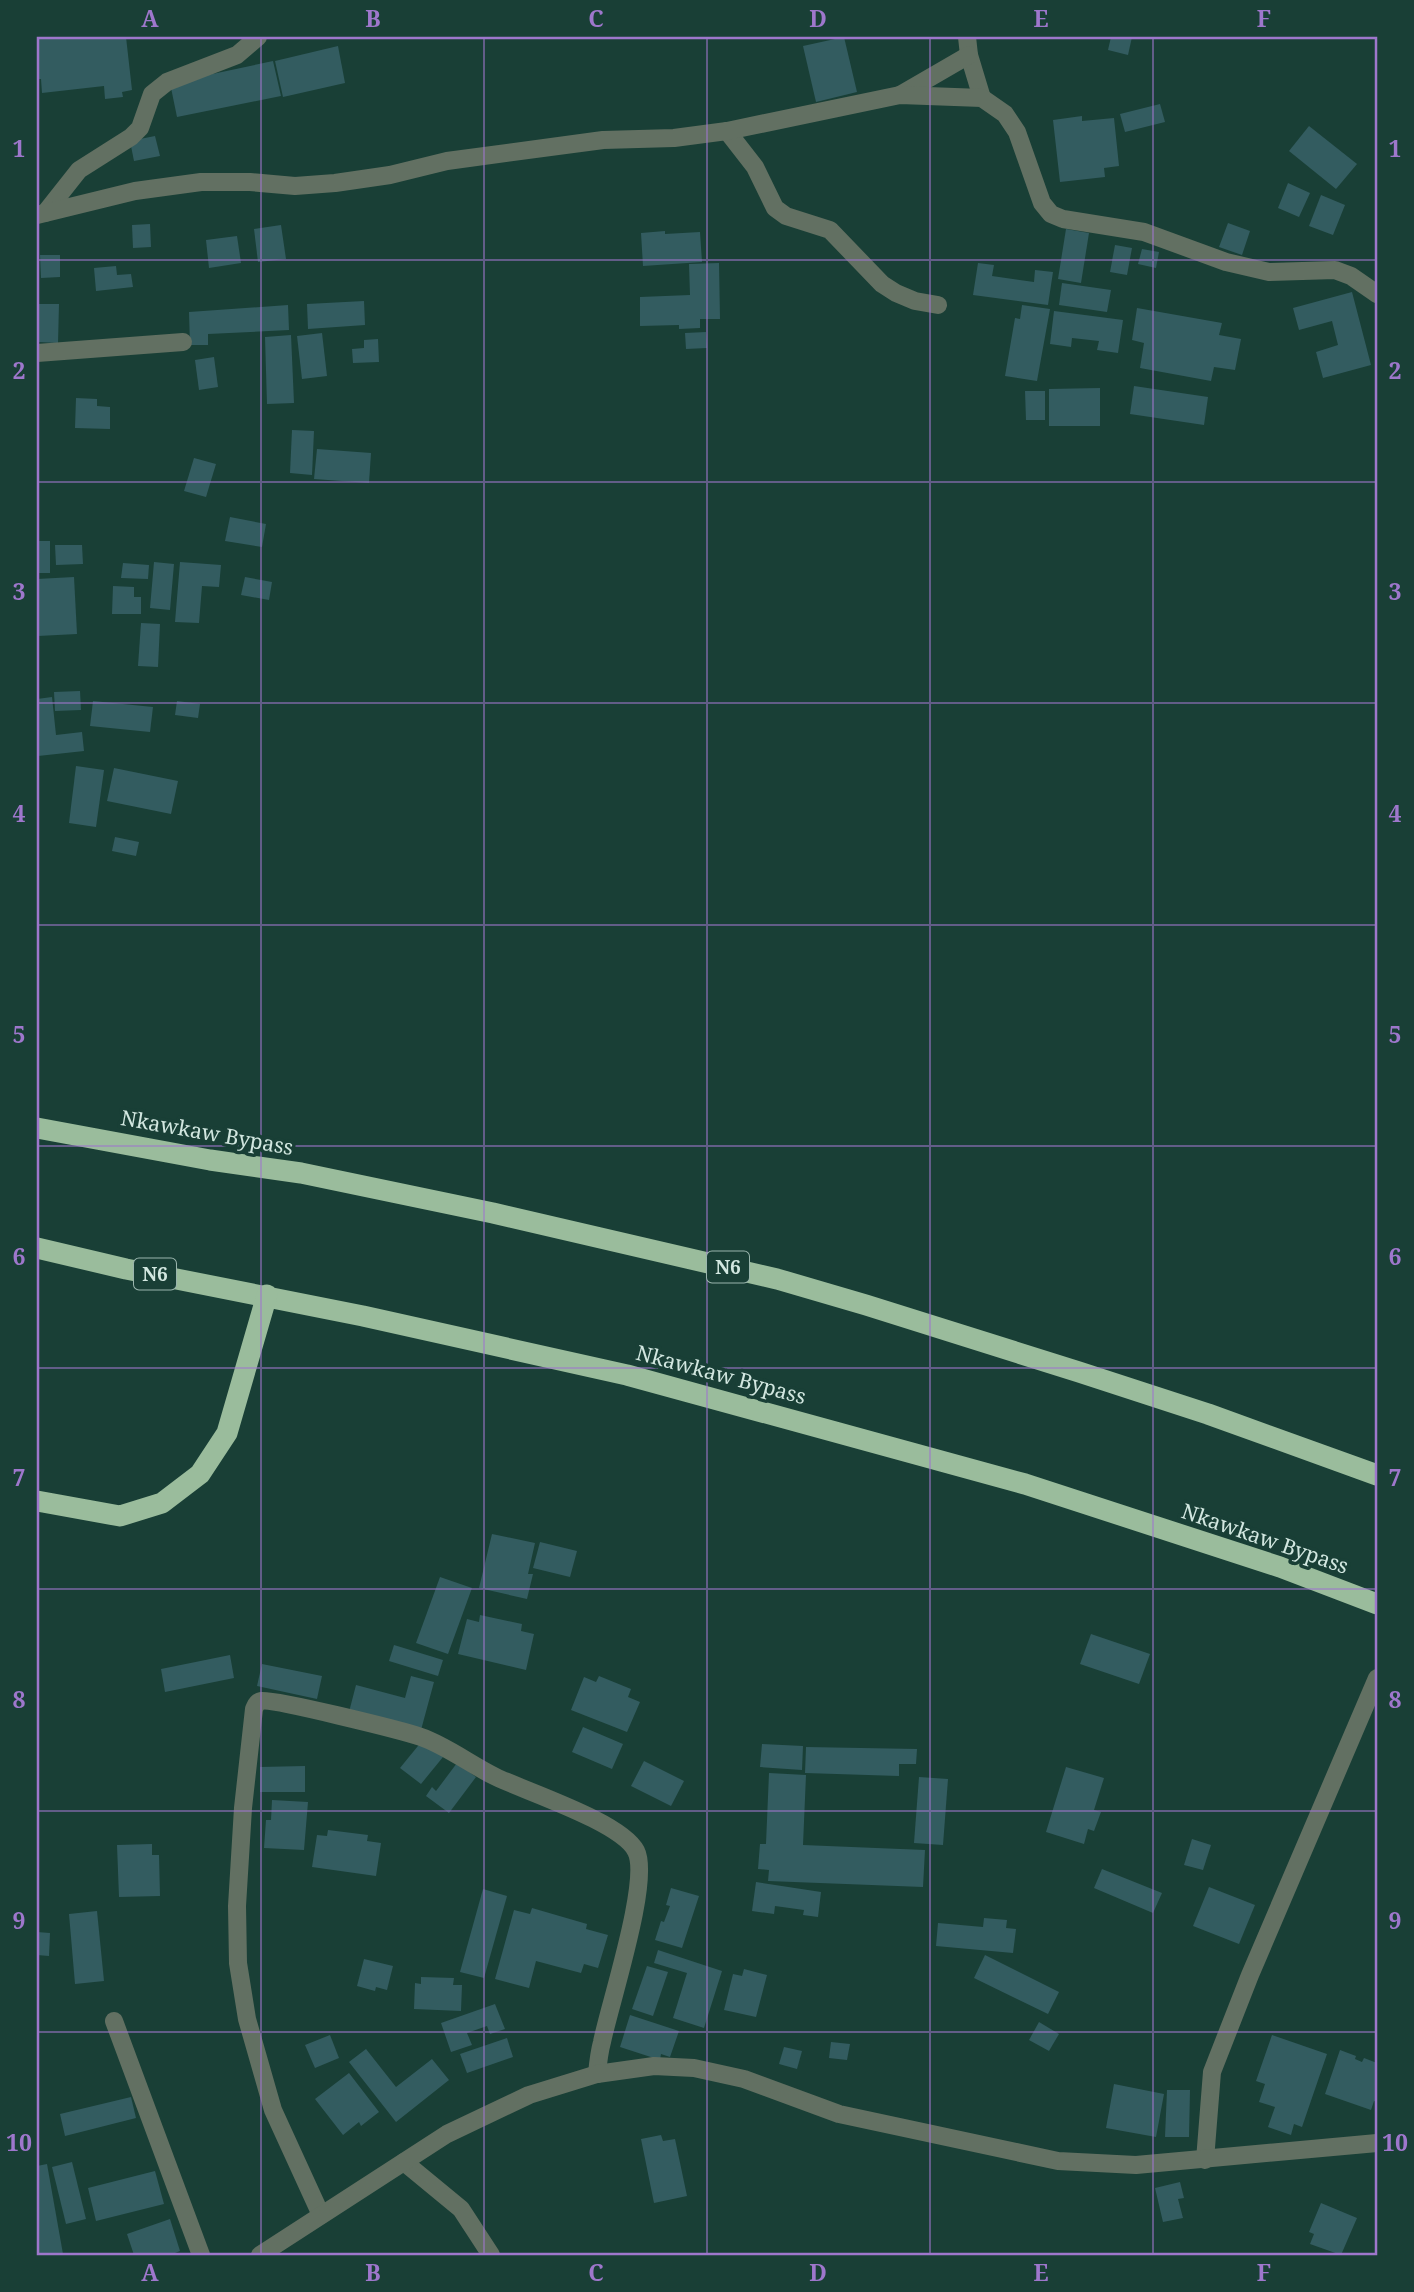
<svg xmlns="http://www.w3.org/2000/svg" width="1414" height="2292" font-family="'Noto Serif',serif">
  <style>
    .building { fill: #335c60 }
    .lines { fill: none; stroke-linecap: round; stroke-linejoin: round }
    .street { stroke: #627062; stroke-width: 18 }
    .highway { stroke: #9abc9c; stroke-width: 21 }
    .grid { fill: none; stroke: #9e77cc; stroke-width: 2; stroke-opacity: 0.55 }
    .labels { text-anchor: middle; stroke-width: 7; stroke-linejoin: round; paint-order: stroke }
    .shield { fill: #193f36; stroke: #9ab5ad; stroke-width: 2 }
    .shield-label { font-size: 19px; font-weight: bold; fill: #d2e7e0 }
    .street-label { font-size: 21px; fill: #d2e7e0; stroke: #193f36 }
    .neatline { fill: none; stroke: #9e77cc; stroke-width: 2.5 }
    .grid-label { font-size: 23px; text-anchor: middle; font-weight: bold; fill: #9e77cc }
  </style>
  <rect width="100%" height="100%" fill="#193f36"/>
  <!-- building -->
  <g class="building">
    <path d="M 37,37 L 126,37 L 132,90 L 122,92 L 123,97 L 105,99 L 104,86 L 42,93 L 41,79 L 37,79 Z"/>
    <path d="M 844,37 L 857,92 L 816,102 L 803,46 Z"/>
    <path d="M 1111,37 L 1132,37 L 1128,55 L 1108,50 Z"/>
    <path d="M 338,46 L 345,83 L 283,97 L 275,61 Z"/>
    <path d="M 273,61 L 281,96 L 177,117 L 170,83 Z"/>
    <path d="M 1160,104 L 1165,122 L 1125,132 L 1120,114 Z"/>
    <path d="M 1082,116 L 1082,121 L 1114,118 L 1119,166 L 1104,168 L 1105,177 L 1060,182 L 1053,120 Z"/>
    <path d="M 1309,126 L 1357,164 L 1336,189 L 1289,151 Z"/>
    <path d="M 155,136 L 160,156 L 134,161 L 130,141 Z"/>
    <path d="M 1288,183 L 1310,193 L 1299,217 L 1278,208 Z"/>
    <path d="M 1321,195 L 1345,205 L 1333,235 L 1309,226 Z"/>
    <path d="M 1228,223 L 1250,231 L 1242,255 L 1219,247 Z"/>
    <path d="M 150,224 L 151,247 L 133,248 L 132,225 Z"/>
    <path d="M 281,225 L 286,259 L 258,262 L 254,229 Z"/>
    <path d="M 1066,229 L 1089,233 L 1081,283 L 1058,279 Z"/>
    <path d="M 665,231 L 665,234 L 700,232 L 702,262 L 643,266 L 641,233 Z"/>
    <path d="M 237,236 L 241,263 L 209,268 L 206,240 Z"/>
    <path d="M 1115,245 L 1132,248 L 1127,275 L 1110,272 Z"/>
    <path d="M 1142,249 L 1159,252 L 1156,268 L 1138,264 Z"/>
    <path d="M 40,255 L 60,255 L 60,277 L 41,278 Z"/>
    <path d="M 719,263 L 720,319 L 700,319 L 700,328 L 679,329 L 679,325 L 640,326 L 640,297 L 690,295 L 689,264 Z"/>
    <path d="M 978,263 L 994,265 L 992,276 L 1034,282 L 1035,270 L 1053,272 L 1048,305 L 973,295 Z"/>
    <path d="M 116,266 L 117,275 L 131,274 L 133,287 L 96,291 L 94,268 Z"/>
    <path d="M 1062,283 L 1111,290 L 1107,312 L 1059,305 Z"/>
    <path d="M 1352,292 L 1371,365 L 1323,378 L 1316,352 L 1338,345 L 1332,321 L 1299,330 L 1293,308 Z"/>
    <path d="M 364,301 L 365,325 L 308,329 L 307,304 Z"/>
    <path d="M 39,304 L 59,304 L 58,343 L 38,342 Z"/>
    <path d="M 288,305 L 289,330 L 208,334 L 208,345 L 190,345 L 189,312 Z"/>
    <path d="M 1022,305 L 1050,309 L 1037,381 L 1005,376 L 1015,318 L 1020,319 Z"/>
    <path d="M 1137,308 L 1222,323 L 1219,335 L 1241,339 L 1235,370 L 1214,367 L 1211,381 L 1140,368 L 1144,343 L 1132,340 Z"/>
    <path d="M 1054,311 L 1123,320 L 1118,353 L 1097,350 L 1099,341 L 1072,338 L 1071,347 L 1050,344 Z"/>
    <path d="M 706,332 L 707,348 L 686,349 L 685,333 Z"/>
    <path d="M 322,333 L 327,376 L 302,379 L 297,336 Z"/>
    <path d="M 291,335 L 294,403 L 267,404 L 265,337 Z"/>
    <path d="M 378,339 L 379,362 L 353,363 L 352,349 L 364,348 L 364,340 Z"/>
    <path d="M 214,357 L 218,387 L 199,390 L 195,360 Z"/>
    <path d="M 1134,386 L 1208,397 L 1204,425 L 1130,414 Z"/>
    <path d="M 1100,388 L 1100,426 L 1049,426 L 1049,389 Z"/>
    <path d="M 1025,391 L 1045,391 L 1045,420 L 1026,420 Z"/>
    <path d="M 76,398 L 97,399 L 97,406 L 110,407 L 110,429 L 75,428 Z"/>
    <path d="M 292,430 L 314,431 L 312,475 L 290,473 Z"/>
    <path d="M 317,449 L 371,453 L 369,483 L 314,479 Z"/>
    <path d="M 194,458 L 216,464 L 206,497 L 184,491 Z"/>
    <path d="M 230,517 L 266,524 L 262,547 L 225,541 Z"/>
    <rect x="37" y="541" width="13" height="32"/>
    <path d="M 55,545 L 82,545 L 83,564 L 56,565 Z"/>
    <path d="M 154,562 L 174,564 L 170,610 L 150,608 Z"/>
    <path d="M 180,562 L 221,565 L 219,587 L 202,586 L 199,623 L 175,622 Z"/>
    <path d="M 123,563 L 149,565 L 148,579 L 121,578 Z"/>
    <path d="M 74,577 L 77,634 L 38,636 L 37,579 Z"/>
    <path d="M 245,577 L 272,582 L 269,600 L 241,595 Z"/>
    <path d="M 113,586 L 134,587 L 134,597 L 141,597 L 141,614 L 112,614 Z"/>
    <path d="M 141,623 L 160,624 L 158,667 L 138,666 Z"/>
    <path d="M 80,691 L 81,710 L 55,711 L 54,692 Z"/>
    <path d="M 52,697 L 56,735 L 82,732 L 84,751 L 38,756 L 37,699 Z"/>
    <path d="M 93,701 L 153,707 L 150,732 L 90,726 Z"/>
    <path d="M 177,701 L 200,704 L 198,718 L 175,715 Z"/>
    <path d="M 76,766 L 104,770 L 96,827 L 69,823 Z"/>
    <path d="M 114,768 L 178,781 L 171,814 L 107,801 Z"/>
    <path d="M 115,837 L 139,842 L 136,856 L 112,851 Z"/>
    <path d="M 492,1534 L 535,1543 L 528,1574 L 533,1574 L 527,1599 L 479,1588 Z"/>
    <path d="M 540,1542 L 577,1551 L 570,1577 L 533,1568 Z"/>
    <path d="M 440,1577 L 472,1588 L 448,1654 L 416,1643 Z"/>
    <path d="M 480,1615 L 522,1624 L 521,1631 L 534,1634 L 526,1670 L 458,1654 L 467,1619 L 479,1622 Z"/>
    <path d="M 1091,1634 L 1150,1654 L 1139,1684 L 1080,1664 Z"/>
    <path d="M 394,1645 L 443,1660 L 438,1676 L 389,1661 Z"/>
    <path d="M 230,1655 L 234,1678 L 165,1692 L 161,1669 Z"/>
    <path d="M 262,1664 L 322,1676 L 317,1699 L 257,1686 Z"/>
    <path d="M 411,1676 L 434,1682 L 421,1730 L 349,1712 L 356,1685 L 405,1698 Z"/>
    <path d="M 599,1676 L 631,1689 L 628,1697 L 640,1702 L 627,1732 L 571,1710 L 584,1677 L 596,1682 Z"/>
    <path d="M 583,1727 L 623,1744 L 612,1769 L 572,1752 Z"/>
    <path d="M 422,1741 L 443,1757 L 421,1784 L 400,1768 Z"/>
    <path d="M 762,1744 L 803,1746 L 802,1770 L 760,1767 Z"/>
    <path d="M 806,1747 L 917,1749 L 916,1764 L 899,1764 L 899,1776 L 805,1773 Z"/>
    <path d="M 644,1761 L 684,1781 L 671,1806 L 631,1786 Z"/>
    <path d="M 457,1763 L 476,1777 L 449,1813 L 426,1796 L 432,1787 L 436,1791 Z"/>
    <path d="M 305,1766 L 305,1792 L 260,1792 L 260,1767 Z"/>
    <path d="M 1066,1767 L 1104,1778 L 1094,1810 L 1101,1812 L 1094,1831 L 1088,1829 L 1084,1844 L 1046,1832 Z"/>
    <path d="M 769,1773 L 806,1775 L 803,1845 L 925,1850 L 923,1887 L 768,1881 L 769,1870 L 758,1869 L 760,1844 L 766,1844 Z"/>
    <path d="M 919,1777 L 948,1779 L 943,1845 L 914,1843 Z"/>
    <path d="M 272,1800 L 308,1802 L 304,1850 L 264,1848 L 266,1820 L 271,1820 Z"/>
    <path d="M 328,1830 L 368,1835 L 367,1841 L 381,1843 L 376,1876 L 312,1867 L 317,1835 L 327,1836 Z"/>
    <path d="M 1192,1839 L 1211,1845 L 1203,1870 L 1184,1865 Z"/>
    <path d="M 152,1844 L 152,1855 L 159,1855 L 160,1896 L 119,1897 L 117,1845 Z"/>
    <path d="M 1102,1869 L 1162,1893 L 1153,1913 L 1094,1888 Z"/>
    <path d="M 756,1882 L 821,1892 L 818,1917 L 803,1915 L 804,1910 L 775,1906 L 774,1914 L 752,1911 Z"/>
    <path d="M 1209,1887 L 1255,1905 L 1239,1944 L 1193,1926 Z"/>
    <path d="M 671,1888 L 699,1896 L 682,1948 L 655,1940 L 661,1921 L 664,1922 L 670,1906 L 666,1905 Z"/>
    <path d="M 483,1889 L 507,1896 L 484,1978 L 460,1972 Z"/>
    <path d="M 532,1908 L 587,1924 L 586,1929 L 608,1935 L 598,1968 L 584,1964 L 581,1973 L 536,1961 L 529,1988 L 495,1979 L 514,1910 L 530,1914 Z"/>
    <path d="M 97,1911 L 104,1981 L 75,1984 L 69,1914 Z"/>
    <path d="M 984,1918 L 1007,1920 L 1006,1928 L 1016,1929 L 1013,1953 L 936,1946 L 938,1923 L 983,1927 Z"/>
    <path d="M 37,1932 L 50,1933 L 49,1956 L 37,1955 Z"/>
    <path d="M 658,1950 L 722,1971 L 704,2028 L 673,2018 L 687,1973 L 654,1963 Z"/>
    <path d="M 985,1955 L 1059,1992 L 1048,2014 L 974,1978 Z"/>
    <path d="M 364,1959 L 393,1966 L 387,1990 L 376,1987 L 375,1991 L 357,1986 Z"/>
    <path d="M 647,1966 L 668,1972 L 653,2016 L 632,2009 Z"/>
    <path d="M 744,1969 L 767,1975 L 756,2017 L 724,2010 L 733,1974 L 742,1976 Z"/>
    <path d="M 421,1977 L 454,1978 L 453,1985 L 462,1985 L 461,2011 L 414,2009 L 415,1983 L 421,1984 Z"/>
    <path d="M 495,2004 L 505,2029 L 490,2034 L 487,2026 L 467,2033 L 472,2045 L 451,2052 L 441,2023 Z"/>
    <path d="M 630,2015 L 679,2031 L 670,2057 L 661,2054 L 660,2060 L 620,2047 Z"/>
    <path d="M 1039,2022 L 1059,2034 L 1049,2051 L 1029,2040 Z"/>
    <path d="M 330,2035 L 339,2058 L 315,2068 L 305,2045 Z"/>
    <path d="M 1272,2035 L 1327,2054 L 1302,2127 L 1294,2124 L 1291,2135 L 1268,2127 L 1275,2107 L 1259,2102 L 1265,2084 L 1256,2081 Z"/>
    <path d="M 507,2038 L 513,2057 L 467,2073 L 460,2054 Z"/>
    <path d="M 831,2042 L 850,2044 L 847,2060 L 829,2058 Z"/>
    <path d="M 784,2047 L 802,2051 L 797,2069 L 779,2064 Z"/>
    <path d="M 366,2049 L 396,2087 L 432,2059 L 449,2080 L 396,2122 L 349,2062 Z"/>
    <path d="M 1340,2050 L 1356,2056 L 1355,2059 L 1362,2062 L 1364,2058 L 1377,2063 L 1375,2075 L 1377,2076 L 1377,2102 L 1374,2101 L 1371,2110 L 1325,2094 Z"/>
    <path d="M 349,2073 L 379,2112 L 361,2126 L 359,2122 L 343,2135 L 315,2099 Z"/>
    <path d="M 1114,2084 L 1164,2094 L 1156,2137 L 1106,2128 Z"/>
    <path d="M 1167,2090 L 1190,2090 L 1189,2137 L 1165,2137 Z"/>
    <path d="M 131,2097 L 136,2118 L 65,2136 L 60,2114 Z"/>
    <path d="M 661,2135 L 663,2141 L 675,2139 L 687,2196 L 654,2203 L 641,2139 Z"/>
    <path d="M 72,2162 L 86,2219 L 66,2224 L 52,2167 Z"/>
    <path d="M 47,2164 L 63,2254 L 37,2255 L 37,2166 Z"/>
    <path d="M 155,2171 L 164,2204 L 96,2221 L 88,2188 Z"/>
    <path d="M 1180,2182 L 1184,2198 L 1178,2199 L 1183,2218 L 1163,2222 L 1155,2188 Z"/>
    <path d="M 1321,2203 L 1357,2218 L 1341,2255 L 1310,2244 L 1314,2234 L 1309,2232 Z"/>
    <path d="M 170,2219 L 180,2251 L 175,2253 L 176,2255 L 134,2255 L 127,2234 Z"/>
  </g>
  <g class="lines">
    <!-- street -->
    <g class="street">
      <path d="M 967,37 L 969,55 L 982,98"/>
      <path d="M 900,95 L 969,55"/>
      <path d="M 727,131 L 755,167 L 775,208 L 786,216 L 830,230 L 882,284 L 896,293 L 915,301 L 938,305"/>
      <path d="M 45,213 L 79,170 L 131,137 L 140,128 L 152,94 L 167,82 L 237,55 L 258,37"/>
      <path d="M 37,215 L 135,191 L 201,182 L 250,182 L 295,186 L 335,183 L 390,175 L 447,161 L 603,140 L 674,138 L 727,131 L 900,95 L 982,98 L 1005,114 L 1017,132 L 1042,203 L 1051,214 L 1063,219 L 1144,232 L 1226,262 L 1269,272 L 1335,270 L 1351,276 L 1377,294"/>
      <path d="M 37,353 L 183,342"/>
      <path d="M 114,2021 L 201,2255"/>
      <path d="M 1205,2160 L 1212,2072 L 1250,1975 L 1377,1678"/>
      <path d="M 404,2162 L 461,2209 L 491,2255"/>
      <path d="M 321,2215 L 273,2110 L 247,2019 L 238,1963 L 237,1906 L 243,1808 L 254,1709 C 256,1705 256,1702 261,1701 C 272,1698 404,1731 421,1737 C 447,1746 471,1765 496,1777 C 527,1792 621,1822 636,1851 C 651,1880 609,2006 602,2042 C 599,2053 598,2063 597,2074"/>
      <path d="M 260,2255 L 447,2134 L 529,2095 L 597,2074 L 654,2066 L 694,2068 L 744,2079 L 839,2114 L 1058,2161 L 1136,2165 L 1377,2143"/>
    </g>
    <!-- highway -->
    <g class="highway">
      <path d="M 37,1128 L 210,1160 L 301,1173 L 493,1213 L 777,1279 L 866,1305 L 1079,1372 L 1208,1414 L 1377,1475"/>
      <path d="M 37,1248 L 126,1269 L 363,1316 L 627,1375 L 1025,1484 L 1280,1567 L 1377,1604"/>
      <path d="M 37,1501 L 120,1516 L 162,1503 L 200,1474 L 227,1433 L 267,1295"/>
    </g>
  </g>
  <!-- grid -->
  <path class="grid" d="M 261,37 L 261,2255M 484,37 L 484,2255M 707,37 L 707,2255M 930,37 L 930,2255M 1153,37 L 1153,2255M 37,260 L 1377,260M 37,482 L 1377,482M 37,703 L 1377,703M 37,925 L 1377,925M 37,1146 L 1377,1146M 37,1368 L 1377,1368M 37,1589 L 1377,1589M 37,1811 L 1377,1811M 37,2032 L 1377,2032"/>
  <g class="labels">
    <!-- shield labels -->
    <g class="shield">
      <rect x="707" y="1251.5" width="42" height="31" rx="5"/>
      <rect x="134" y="1258.5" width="42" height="31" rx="5"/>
    </g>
    <g class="shield-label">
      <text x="728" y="1274">N6</text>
      <text x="155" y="1281">N6</text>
    </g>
    <!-- street labels -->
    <g class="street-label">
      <text transform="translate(207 1133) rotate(10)" y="7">Nkawkaw Bypass</text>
      <text transform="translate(721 1375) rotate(15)" y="7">Nkawkaw Bypass</text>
      <text transform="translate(1265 1539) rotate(19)" y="7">Nkawkaw Bypass</text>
    </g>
  </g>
  <!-- border -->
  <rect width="1414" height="2292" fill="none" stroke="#193f36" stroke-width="77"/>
  <rect x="38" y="38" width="1338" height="2216" class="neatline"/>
  <g class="grid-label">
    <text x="150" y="27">A</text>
    <text x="373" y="27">B</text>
    <text x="596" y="27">C</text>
    <text x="818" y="27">D</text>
    <text x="1041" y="27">E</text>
    <text x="1264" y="27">F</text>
    <text x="19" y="157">1</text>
    <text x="1395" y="157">1</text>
    <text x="19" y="379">2</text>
    <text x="1395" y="379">2</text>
    <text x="19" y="600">3</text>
    <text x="1395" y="600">3</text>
    <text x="19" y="822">4</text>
    <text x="1395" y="822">4</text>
    <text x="19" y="1043">5</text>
    <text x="1395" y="1043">5</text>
    <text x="19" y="1265">6</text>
    <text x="1395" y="1265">6</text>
    <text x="19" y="1486">7</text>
    <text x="1395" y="1486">7</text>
    <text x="19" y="1708">8</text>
    <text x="1395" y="1708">8</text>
    <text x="19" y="1929">9</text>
    <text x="1395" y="1929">9</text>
    <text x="19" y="2151">10</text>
    <text x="1395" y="2151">10</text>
    <text x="150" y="2281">A</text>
    <text x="373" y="2281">B</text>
    <text x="596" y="2281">C</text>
    <text x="818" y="2281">D</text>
    <text x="1041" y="2281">E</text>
    <text x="1264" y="2281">F</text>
  </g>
</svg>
